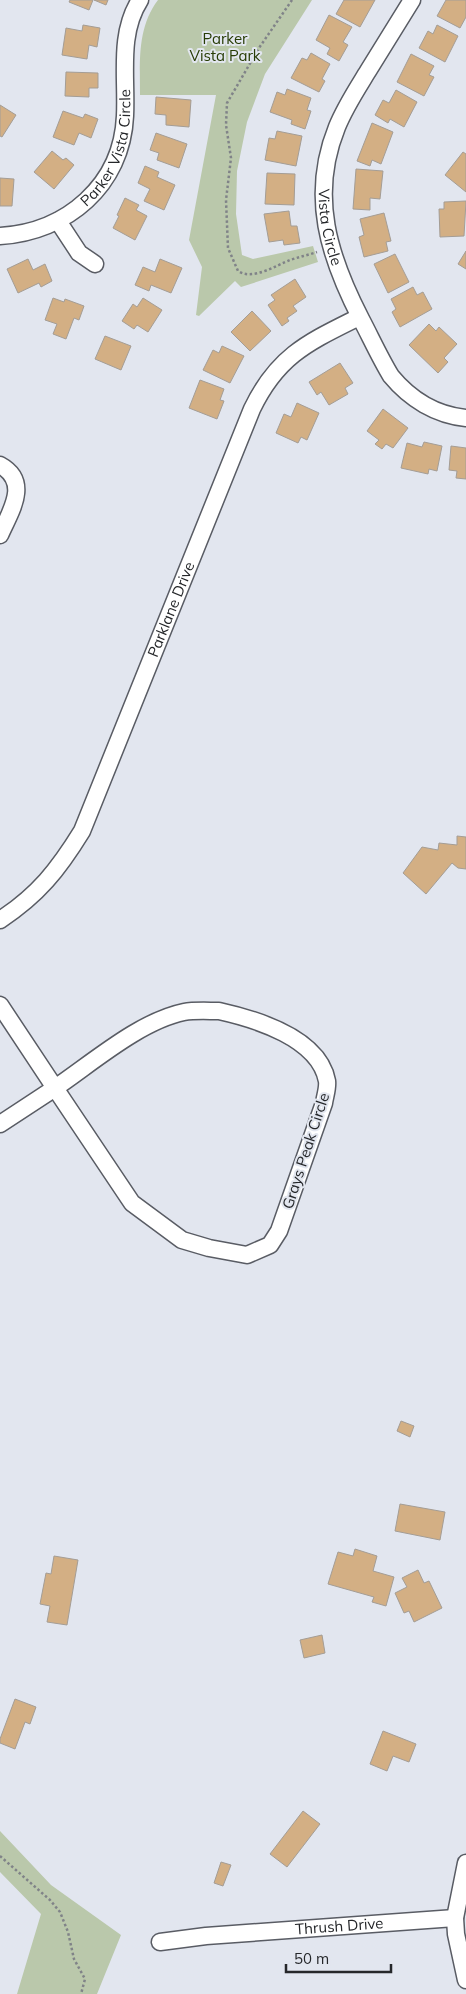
<svg xmlns="http://www.w3.org/2000/svg" width="466" height="1994" font-family="Mulish,sans-serif">
  <style>
    .green { fill: #bac8ab }
    .building { fill: #d3af84; stroke: #a49d95 }
    .lines { fill: none; stroke-linecap: round; stroke-linejoin: round }
    .street-casing { stroke: #595c64; stroke-width: 19 }
    .path { stroke: #808388; stroke-width: 2.5; stroke-dasharray: 2.5 2.5; stroke-linecap: butt }
    .street { stroke: #fff; stroke-width: 16 }
    .labels { text-anchor: middle; stroke-width: 4; stroke-linejoin: round; paint-order: stroke }
    .park-label { font-size: 15px; fill: #273c05; stroke: #e2e6ef }
    .street-label { font-size: 15px; fill: #25272a; stroke: #e2e6ef }
  </style>
  <rect width="100%" height="100%" fill="#e2e6ef"/>
  <!-- green -->
  <g class="green">
    <path d="M 158,0 L 312,0 L 265,74 L 247,122 L 237,171 L 236,214 L 242,255 L 253,259 L 313,246 L 318,262 L 241,287 L 235,281 L 199,316 L 196,315 L 202,267 L 189,240 L 216,95 L 140,95 C 140,61 137,28 158,0 Z"/>
    <path d="M 0,1831 L 51,1885 L 121,1935 L 97,1994 L 17,1994 L 41,1914 L 0,1872 Z"/>
  </g>
  <!-- building -->
  <g class="building">
    <path d="M 70,0 L 93,0 L 89,10 L 69,2 Z"/>
    <path d="M 94,0 L 108,0 L 106,5 Z"/>
    <path d="M 344,0 L 375,0 L 360,27 L 336,14 Z"/>
    <path d="M 446,0 L 466,0 L 466,17 L 460,28 L 437,16 Z"/>
    <path d="M 329,15 L 352,27 L 343,42 L 348,45 L 339,61 L 327,54 L 330,48 L 316,40 Z"/>
    <path d="M 83,25 L 100,28 L 97,47 L 89,45 L 87,59 L 62,55 L 66,28 L 82,31 Z"/>
    <path d="M 437,25 L 458,36 L 445,62 L 419,48 L 428,31 L 433,34 Z"/>
    <path d="M 311,53 L 330,64 L 322,79 L 325,81 L 319,92 L 291,78 L 302,58 L 307,60 Z"/>
    <path d="M 411,54 L 434,66 L 429,75 L 434,77 L 424,96 L 397,82 Z"/>
    <path d="M 66,72 L 98,73 L 98,88 L 89,88 L 89,97 L 65,96 Z"/>
    <path d="M 287,89 L 311,98 L 307,110 L 311,111 L 305,129 L 291,124 L 292,120 L 270,112 L 277,92 L 285,95 Z"/>
    <path d="M 396,90 L 417,102 L 404,127 L 390,119 L 388,123 L 375,115 L 383,100 L 389,103 Z"/>
    <path d="M 156,97 L 191,100 L 189,127 L 166,125 L 166,115 L 155,114 Z"/>
    <path d="M 0,105 L 16,115 L 2,137 L 0,136 Z"/>
    <path d="M 63,111 L 83,118 L 85,114 L 98,119 L 91,138 L 79,133 L 74,145 L 53,137 Z"/>
    <path d="M 372,123 L 393,132 L 381,164 L 372,160 L 370,166 L 357,161 Z"/>
    <path d="M 277,131 L 302,136 L 296,166 L 265,160 L 269,138 L 275,139 Z"/>
    <path d="M 156,133 L 187,144 L 179,168 L 157,160 L 159,153 L 150,150 Z"/>
    <path d="M 52,151 L 63,160 L 66,158 L 74,165 L 54,189 L 34,172 Z"/>
    <path d="M 463,152 L 466,154 L 466,192 L 445,175 Z"/>
    <path d="M 145,166 L 159,172 L 157,177 L 175,185 L 164,210 L 144,201 L 150,189 L 138,183 Z"/>
    <path d="M 356,169 L 383,171 L 380,199 L 370,198 L 370,210 L 353,209 Z"/>
    <path d="M 267,173 L 295,174 L 294,205 L 265,204 Z"/>
    <path d="M 0,178 L 14,179 L 12,206 L 0,206 Z"/>
    <path d="M 125,198 L 139,205 L 136,210 L 147,216 L 135,240 L 113,228 L 119,216 L 117,215 Z"/>
    <path d="M 466,201 L 464,236 L 440,237 L 439,209 L 444,209 L 444,202 Z"/>
    <path d="M 289,211 L 291,226 L 297,226 L 300,243 L 284,245 L 283,240 L 269,242 L 264,214 Z"/>
    <path d="M 384,213 L 391,241 L 386,242 L 388,251 L 364,257 L 359,237 L 364,235 L 360,219 Z"/>
    <path d="M 466,251 L 466,269 L 458,264 Z"/>
    <path d="M 395,254 L 409,282 L 388,293 L 374,264 Z"/>
    <path d="M 28,259 L 33,270 L 45,264 L 52,281 L 41,287 L 39,283 L 18,293 L 7,269 Z"/>
    <path d="M 160,259 L 182,268 L 171,293 L 151,285 L 149,291 L 135,285 L 143,267 L 155,272 Z"/>
    <path d="M 295,279 L 306,297 L 293,306 L 297,311 L 287,318 L 289,321 L 282,326 L 268,305 L 275,300 L 271,295 Z"/>
    <path d="M 413,287 L 417,295 L 423,292 L 432,309 L 400,327 L 392,312 L 396,309 L 391,299 Z"/>
    <path d="M 53,298 L 64,302 L 65,299 L 84,306 L 79,320 L 74,318 L 66,339 L 53,334 L 57,324 L 45,320 Z"/>
    <path d="M 143,298 L 162,310 L 148,332 L 137,325 L 134,329 L 122,321 L 133,304 L 137,307 Z"/>
    <path d="M 252,311 L 271,331 L 250,351 L 231,332 Z"/>
    <path d="M 429,324 L 436,331 L 439,327 L 457,344 L 444,358 L 448,362 L 438,373 L 409,345 Z"/>
    <path d="M 105,336 L 131,346 L 121,370 L 95,359 Z"/>
    <path d="M 222,346 L 244,356 L 230,383 L 203,370 L 213,350 L 219,353 Z"/>
    <path d="M 340,363 L 353,383 L 345,388 L 348,394 L 329,405 L 321,392 L 317,395 L 309,382 Z"/>
    <path d="M 200,380 L 224,389 L 220,400 L 224,401 L 217,419 L 189,408 Z"/>
    <path d="M 297,403 L 319,413 L 307,440 L 301,437 L 298,443 L 276,433 L 284,414 L 291,417 Z"/>
    <path d="M 383,409 L 408,428 L 393,448 L 386,444 L 382,449 L 375,444 L 379,440 L 367,431 Z"/>
    <path d="M 424,442 L 442,446 L 437,471 L 429,469 L 428,474 L 401,468 L 407,443 L 422,447 Z"/>
    <path d="M 451,446 L 466,448 L 466,479 L 456,478 L 457,471 L 449,470 Z"/>
    <path d="M 457,836 L 466,837 L 466,869 L 458,868 L 452,863 L 426,894 L 403,873 L 422,847 L 438,850 L 439,843 L 457,845 Z"/>
    <path d="M 401,1421 L 414,1426 L 410,1437 L 397,1431 Z"/>
    <path d="M 400,1504 L 445,1512 L 440,1540 L 395,1531 Z"/>
    <path d="M 355,1549 L 377,1556 L 373,1571 L 394,1577 L 386,1606 L 372,1602 L 374,1597 L 328,1584 L 338,1552 L 353,1556 Z"/>
    <path d="M 54,1556 L 78,1560 L 67,1625 L 47,1622 L 50,1606 L 40,1604 L 46,1573 L 51,1574 Z"/>
    <path d="M 418,1570 L 424,1583 L 429,1581 L 442,1608 L 414,1622 L 409,1611 L 404,1613 L 395,1593 L 407,1587 L 402,1578 Z"/>
    <path d="M 322,1635 L 325,1653 L 304,1658 L 300,1640 Z"/>
    <path d="M 15,1699 L 36,1707 L 30,1724 L 25,1722 L 15,1749 L 0,1743 L 0,1739 Z"/>
    <path d="M 383,1731 L 416,1744 L 409,1762 L 393,1756 L 387,1771 L 370,1764 Z"/>
    <path d="M 303,1811 L 320,1824 L 287,1867 L 270,1854 Z"/>
    <path d="M 221,1862 L 231,1865 L 223,1886 L 214,1883 Z"/>
  </g>
  <g class="lines">
    <!-- street casing -->
    <g class="street-casing">
      <g id="street">
        <path id="s1" d="M 412,0 C 397,24 383,47 368,71 C 357,89 345,107 337,127 C 309,196 329,257 361,319 C 371,338 380,358 391,376 C 410,399 436,415 466,418"/>
        <path d="M 58,221 L 79,253 L 95,264"/>
        <path id="s2" d="M 0,236 C 67,232 122,185 125,116 C 127,77 118,34 140,0"/>
        <path d="M 0,465 C 31,482 10,512 0,535"/>
        <path id="s3" d="M 0,920 C 38,895 58,870 82,831 L 252,409 C 278,355 309,342 359,317"/>
        <path d="M 0,1005 L 55,1088 L 0,1124"/>
        <path d="M 219,1011 C 255,1019 319,1038 327,1081 C 328,1088 325,1096 324,1103 L 279,1231 L 270,1245 L 247,1255 L 209,1248 L 182,1240 L 132,1203 L 55,1088 C 92,1063 140,1021 184,1012 C 195,1010 208,1011 219,1011 Z"/>
        <path d="M 466,1863 L 455,1918 L 456,1934 L 466,1980"/>
        <path id="s4" d="M 160,1942 L 206,1936 L 455,1918"/>
      </g>
    </g>
    <!-- path -->
    <g class="path">
      <path d="M 292,0 L 259,48 L 227,103 L 226,125 L 231,158 L 226,200 L 228,248 L 238,271 C 252,281 277,265 290,260 C 299,257 308,255 317,252"/>
      <path d="M 0,1856 L 50,1900 L 60,1912 L 68,1932 L 74,1959 L 85,1979 L 81,1994"/>
    </g>
    <!-- street -->
    <use href="#street" class="street"/>
  </g>
  <g class="labels">
    <!-- park labels -->
    <g class="park-label">
      <text x="225" y="44">Parker<tspan x="225" dy="17">Vista Park</tspan></text>
    </g>
    <!-- street labels -->
    <g class="street-label">
      <text dy="5" stroke="none"><textPath href="#s2" startOffset="154">Parker Vista Circle</textPath></text>
      <text dy="5" stroke="none"><textPath href="#s1" startOffset="250">Vista Circle</textPath></text>
      <text dy="5" stroke="none"><textPath href="#s3" startOffset="361">Parklane Drive</textPath></text>
      <text transform="translate(306 1151) rotate(-72)" y="5">Grays Peak Circle</text>
      <text dy="5" stroke="none"><textPath href="#s4" startOffset="180">Thrush Drive</textPath></text>
    </g>
  </g>
  <!-- scale -->
  <path d="M286 1964v8h105v-8" fill="none" stroke="#25272a" stroke-width="2.5"/>
  <text x="294" y="1964" font-size="15" fill="#25272a" stroke="#e2e6ef" stroke-width="4" paint-order="stroke">50 m</text>
</svg>
